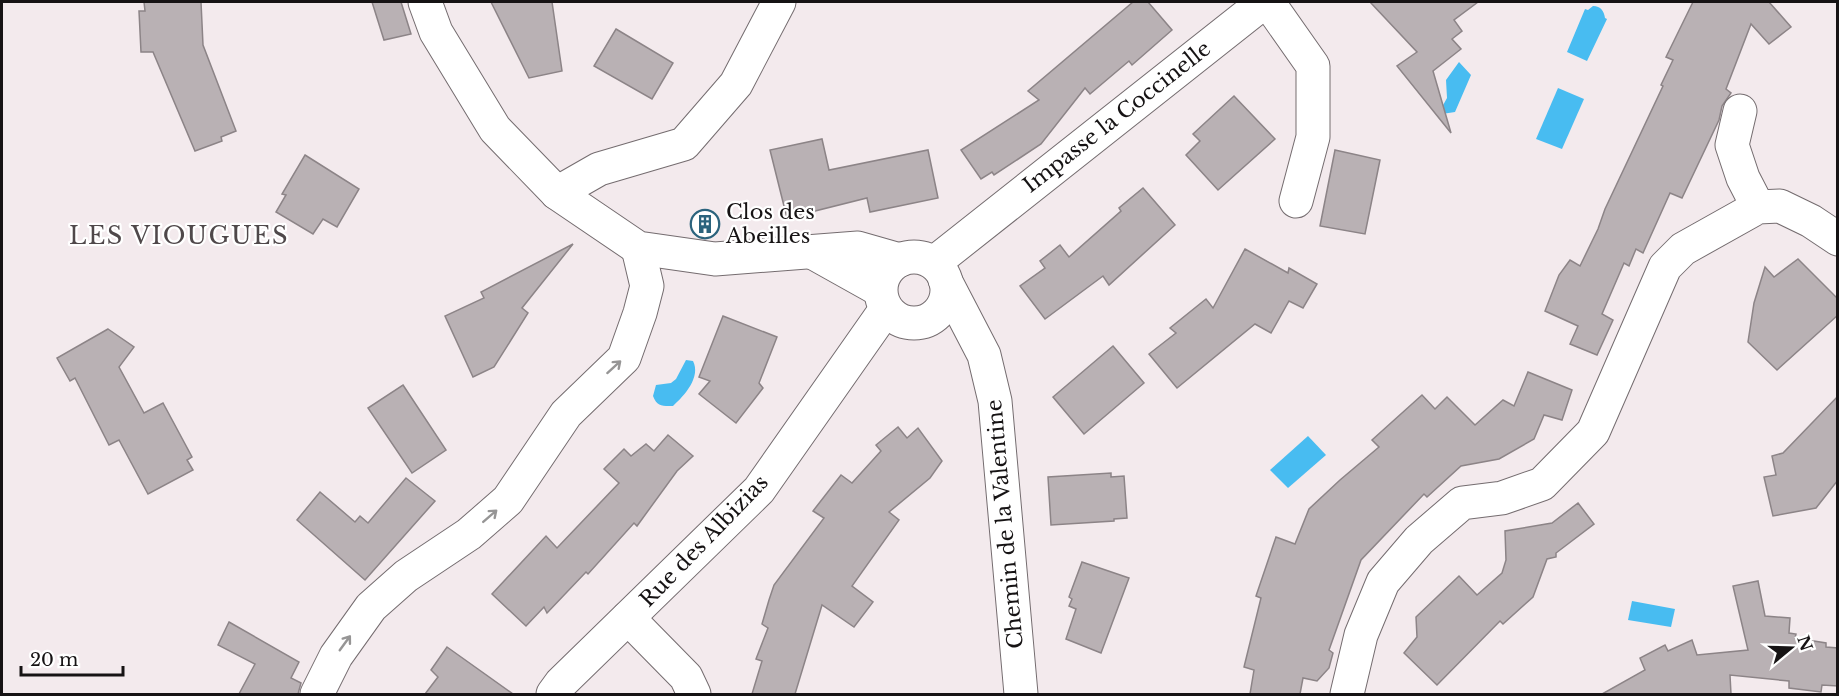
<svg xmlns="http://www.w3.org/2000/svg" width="1839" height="696" font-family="'Libre Baskerville',serif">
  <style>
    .water { fill: #48bcf1 }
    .building { fill: #b9b1b4; stroke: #8c8487; stroke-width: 1.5 }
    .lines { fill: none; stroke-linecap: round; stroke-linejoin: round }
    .minor-casing { stroke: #746c6f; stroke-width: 35 }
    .minor { stroke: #fff; stroke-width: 33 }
    .oneway { stroke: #969595 }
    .labels { text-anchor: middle; stroke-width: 4.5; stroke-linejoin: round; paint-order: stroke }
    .street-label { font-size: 21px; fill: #161314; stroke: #fff }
    .poi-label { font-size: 21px; fill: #161314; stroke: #fff; text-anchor: start }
    .quarter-label { font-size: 24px; letter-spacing: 1.5px; fill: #4f484a; stroke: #fff }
  </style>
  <rect width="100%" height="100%" fill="#f3eaed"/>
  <!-- water -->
  <g class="water">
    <path d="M 1593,6 C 1601,6 1604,11 1605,18 L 1607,19 L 1587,61 L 1567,52 L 1585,9 L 1588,10 Z"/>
    <path d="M 1459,62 L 1471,75 L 1455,112 L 1442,114 L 1442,107 L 1447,98 L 1446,80 Z"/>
    <path d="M 1558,88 L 1584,99 L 1562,149 L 1536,139 Z"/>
    <path d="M 686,360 L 693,361 C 701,377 685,395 673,406 C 663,406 657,407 653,396 L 656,385 L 671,383 L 676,379 Z"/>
    <path d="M 1308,436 L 1326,455 L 1288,488 L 1270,470 Z"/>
    <path d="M 1632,601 L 1675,609 L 1671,627 L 1628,620 Z"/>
  </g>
  <!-- building -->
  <g class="building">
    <path d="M 144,2 L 201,2 L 203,45 L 236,131 L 221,137 L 222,141 L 195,151 L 153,52 L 141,52 L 139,11 L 145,11 Z"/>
    <path d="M 372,2 L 401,2 L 411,34 L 384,40 Z"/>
    <path d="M 491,2 L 552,2 L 562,71 L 529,78 Z"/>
    <path d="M 1133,2 L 1148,2 L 1172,30 L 1132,65 L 1129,61 L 1090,94 L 1085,88 L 1041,144 L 994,175 L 992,172 L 981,179 L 961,150 L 1039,100 L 1028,91 Z"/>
    <path d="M 1370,2 L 1478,2 L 1454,20 L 1462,31 L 1452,39 L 1461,49 L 1433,71 L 1451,133 L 1397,66 L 1417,52 Z"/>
    <path d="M 1693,2 L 1769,2 L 1791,27 L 1769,44 L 1751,24 L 1726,89 L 1731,93 L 1722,106 L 1719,120 L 1682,198 L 1670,193 L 1643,253 L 1636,249 L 1629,266 L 1624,263 L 1602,314 L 1613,320 L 1597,355 L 1570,344 L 1578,326 L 1545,311 L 1559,275 L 1570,260 L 1580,266 L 1598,229 L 1605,209 L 1663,86 L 1661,85 L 1673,60 L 1666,57 Z"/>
    <path d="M 616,29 L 673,63 L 652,99 L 594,66 Z"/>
    <path d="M 1234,96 L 1275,139 L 1218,190 L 1186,155 L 1200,141 L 1193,134 Z"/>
    <path d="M 822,139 L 829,170 L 928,150 L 938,198 L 870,212 L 867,198 L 787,218 L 770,150 Z"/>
    <path d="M 1335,150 L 1380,160 L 1365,234 L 1320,226 Z"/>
    <path d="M 305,155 L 359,189 L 337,227 L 323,219 L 313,234 L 276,212 L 286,195 L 282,194 Z"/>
    <path d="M 1143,188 L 1175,225 L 1109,285 L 1103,276 L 1045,319 L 1020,286 L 1045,268 L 1040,261 L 1060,245 L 1069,257 L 1121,211 L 1119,208 Z"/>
    <path d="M 573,244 L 522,308 L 528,313 L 494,367 L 473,377 L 445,316 L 484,298 L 481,292 Z"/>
    <path d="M 1245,249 L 1288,273 L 1289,268 L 1317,284 L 1303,308 L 1289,301 L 1271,333 L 1255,324 L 1177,388 L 1149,354 L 1176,333 L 1170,328 L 1206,299 L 1213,308 Z"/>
    <path d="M 1798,259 L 1838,299 L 1838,315 L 1777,370 L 1748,342 L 1754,303 L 1765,267 L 1774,277 Z"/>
    <path d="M 723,316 L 777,337 L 759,383 L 763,388 L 736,423 L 699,394 L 710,381 L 699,377 Z"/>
    <path d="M 108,329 L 134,347 L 119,367 L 144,413 L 163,403 L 192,457 L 187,460 L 193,470 L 148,494 L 119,440 L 109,445 L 75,378 L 70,381 L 57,358 Z"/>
    <path d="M 1113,346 L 1144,383 L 1084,434 L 1053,397 Z"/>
    <path d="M 1528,372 L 1572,390 L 1562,420 L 1544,415 L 1534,439 L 1499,459 L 1461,466 L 1427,497 L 1424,494 L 1361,560 L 1329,650 L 1333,653 L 1329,668 L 1317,681 L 1303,678 L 1300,694 L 1250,694 L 1254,670 L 1244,667 L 1261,598 L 1256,596 L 1276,537 L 1295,544 L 1309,509 L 1340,480 L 1379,447 L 1372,440 L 1422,395 L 1435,409 L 1447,397 L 1475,425 L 1503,400 L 1514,406 Z"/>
    <path d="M 403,385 L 446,450 L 412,473 L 368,408 Z"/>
    <path d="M 1838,396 L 1838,480 L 1816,508 L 1773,516 L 1764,477 L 1776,475 L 1772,456 L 1783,453 Z"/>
    <path d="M 898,427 L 907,438 L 918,428 L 942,461 L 930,478 L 889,512 L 899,520 L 852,586 L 873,602 L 854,627 L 822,605 L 795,694 L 752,694 L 762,661 L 756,659 L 768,628 L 762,624 L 769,600 L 774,585 L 824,518 L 813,511 L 841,475 L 852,483 L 881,451 L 876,445 Z"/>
    <path d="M 668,435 L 693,456 L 677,471 L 637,526 L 634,523 L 588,574 L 586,572 L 547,613 L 544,607 L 526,626 L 492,594 L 546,536 L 557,548 L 619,483 L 604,469 L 624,449 L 631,456 L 646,444 L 654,451 Z"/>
    <path d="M 1111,473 L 1111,477 L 1124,476 L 1127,518 L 1114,519 L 1114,521 L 1051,525 L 1048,477 Z"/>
    <path d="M 406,478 L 435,501 L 365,580 L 297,520 L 320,492 L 355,522 L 360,516 L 368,523 Z"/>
    <path d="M 1578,503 L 1594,524 L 1556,553 L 1556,557 L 1547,559 L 1533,597 L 1503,624 L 1500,621 L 1437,685 L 1404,653 L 1417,637 L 1416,617 L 1459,576 L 1477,595 L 1502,573 L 1506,560 L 1505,531 L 1552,523 Z"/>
    <path d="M 1082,562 L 1129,578 L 1101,653 L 1066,639 L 1076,609 L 1069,606 L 1072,599 L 1069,597 Z"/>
    <path d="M 1758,581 L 1765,616 L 1790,618 L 1789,633 L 1796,634 L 1795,638 L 1826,643 L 1826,647 L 1838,648 L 1838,686 L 1822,685 L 1821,692 L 1789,688 L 1789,681 L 1730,675 L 1731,694 L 1602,694 L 1645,670 L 1640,658 L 1665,645 L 1668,651 L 1692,640 L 1697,655 L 1748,650 L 1733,586 Z"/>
    <path d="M 229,622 L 299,662 L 291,678 L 301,683 L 298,694 L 239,694 L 255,664 L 218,645 Z"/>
    <path d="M 447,647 L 513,694 L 425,694 L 438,677 L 431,670 Z"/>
  </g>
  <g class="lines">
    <!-- minor casing -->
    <g class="minor-casing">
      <g id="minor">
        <path d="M 425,2 L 436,32 L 495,129 L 557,193 L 638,248 L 715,259 L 858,248 L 900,260"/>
        <path d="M 1268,2 L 1313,66 L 1313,137 L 1296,201"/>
        <path d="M 1740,111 L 1732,145 L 1743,178 L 1758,207"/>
        <path d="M 557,193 L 599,169 L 684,144 L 736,84 L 779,2"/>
        <path d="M 812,252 L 880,290"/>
        <circle cx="914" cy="290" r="33"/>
        <path d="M 934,263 L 1264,2"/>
        <path d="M 945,280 L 984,355 L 995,401 L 1021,694"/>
        <path d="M 628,618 L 686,677 L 694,694"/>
        <path d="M 317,694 L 336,656 L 371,607 L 406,576 L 469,534 L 508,500 L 566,414 L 624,358 L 640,313 L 647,286 L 638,248"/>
        <path d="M 553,694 L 561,683 L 759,490 L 886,309"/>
        <path d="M 1347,694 L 1361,635 L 1383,582 L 1419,540 L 1462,503 L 1502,498 L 1542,484 L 1593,432 L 1665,267 L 1683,249 L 1758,207 L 1780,206 L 1811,221 L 1838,239"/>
      </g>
    </g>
    <!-- minor -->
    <use href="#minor" class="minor"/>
  </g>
  <!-- one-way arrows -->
  <defs><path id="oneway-shaft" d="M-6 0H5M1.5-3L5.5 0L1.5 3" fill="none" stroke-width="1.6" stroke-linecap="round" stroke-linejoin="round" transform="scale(1.5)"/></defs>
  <g class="oneway">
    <use href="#oneway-shaft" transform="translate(614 367) rotate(-42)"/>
    <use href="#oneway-shaft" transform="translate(490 516) rotate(-41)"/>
    <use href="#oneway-shaft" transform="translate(345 643) rotate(-54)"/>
  </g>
  <!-- icons -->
  <defs>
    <g id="building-ring" transform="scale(1.5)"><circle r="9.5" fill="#fff" stroke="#2b637d" stroke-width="1.5"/><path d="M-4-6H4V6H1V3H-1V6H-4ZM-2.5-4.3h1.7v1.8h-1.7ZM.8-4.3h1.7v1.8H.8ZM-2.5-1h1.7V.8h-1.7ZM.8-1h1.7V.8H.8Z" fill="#2b637d"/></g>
  </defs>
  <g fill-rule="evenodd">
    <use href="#building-ring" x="705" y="224"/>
  </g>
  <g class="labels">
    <!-- street labels -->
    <g class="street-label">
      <text transform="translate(1117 117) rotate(-38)" y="7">Impasse la Coccinelle</text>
      <text transform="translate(1005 524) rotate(-95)" y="7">Chemin de la Valentine</text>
      <text transform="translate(704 541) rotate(-46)" y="7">Rue des Albizias</text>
    </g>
    <!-- poi labels -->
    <g class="poi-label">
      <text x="726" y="219">Clos des<tspan x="726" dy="24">Abeilles</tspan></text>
    </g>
    <!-- quarter labels -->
    <g class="quarter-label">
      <text x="179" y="244">LES VIOUGUES</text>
    </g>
  </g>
  <!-- border -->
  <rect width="1839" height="696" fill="none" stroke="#161314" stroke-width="6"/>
  <!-- north arrow -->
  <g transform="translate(1791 648) rotate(71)" stroke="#ffffff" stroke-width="4.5" paint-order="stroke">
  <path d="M0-4.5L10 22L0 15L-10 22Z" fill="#161314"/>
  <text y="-9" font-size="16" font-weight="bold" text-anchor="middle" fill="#161314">N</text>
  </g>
  <!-- scale -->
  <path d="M21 666v9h102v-9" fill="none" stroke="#161314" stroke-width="3"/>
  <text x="30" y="666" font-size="18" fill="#161314" stroke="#ffffff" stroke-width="4.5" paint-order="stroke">20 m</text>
</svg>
